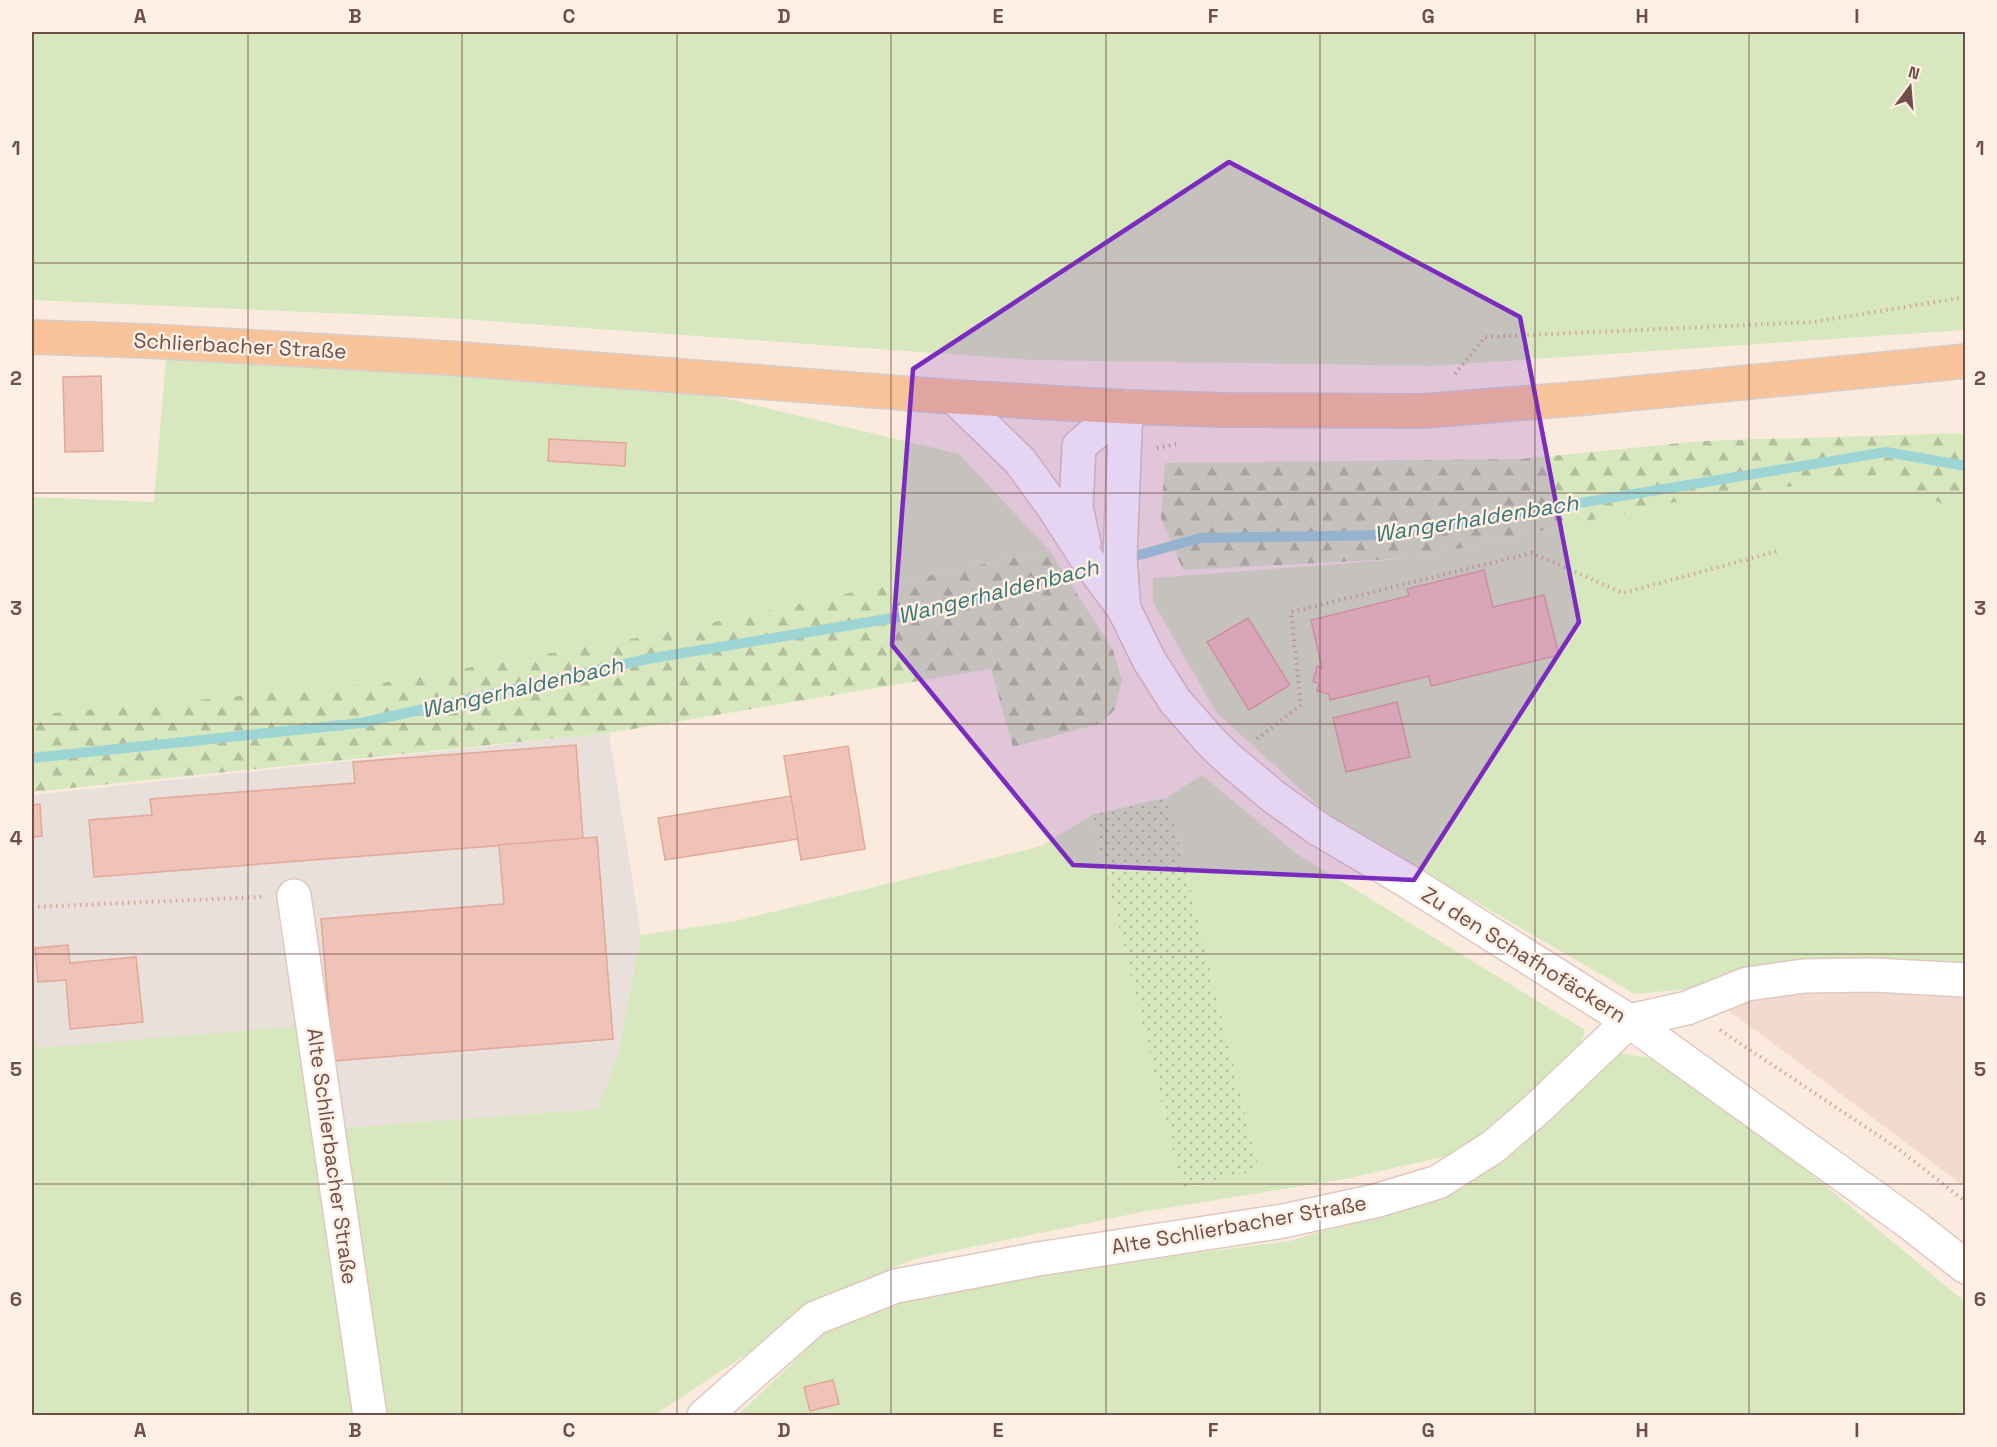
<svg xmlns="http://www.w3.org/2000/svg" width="1997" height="1447" font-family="'Space Grotesk',sans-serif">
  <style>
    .residential { fill: #f2dbce }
    .industrial { fill: #e9dfdb }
    .green { fill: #d7e8bf }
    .forest { fill: url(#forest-firs) }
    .garden { fill: url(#garden-dots) }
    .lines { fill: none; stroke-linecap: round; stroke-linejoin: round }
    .stream { stroke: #9cd5d3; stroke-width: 10 }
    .building { fill: #f0c3b8; stroke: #e2a799; stroke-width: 1.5 }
    .minor-casing { stroke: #e1c8bf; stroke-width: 36 }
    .major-casing { stroke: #d7cecc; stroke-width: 36 }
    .path { stroke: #d4a79c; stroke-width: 4; stroke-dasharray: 1.5 4.5; stroke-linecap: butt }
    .minor { stroke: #fff; stroke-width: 33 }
    .major { stroke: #f9c399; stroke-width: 33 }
    .marked { fill: #7b2cbf; fill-opacity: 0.2; stroke: #7b2cbf; stroke-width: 4.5; stroke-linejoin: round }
    .grid { fill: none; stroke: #704f48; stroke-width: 1.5; stroke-opacity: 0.55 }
    .labels { text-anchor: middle; stroke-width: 5; stroke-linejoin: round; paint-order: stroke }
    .street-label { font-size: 21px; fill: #704f48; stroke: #fff0e5 }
    .water-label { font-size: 22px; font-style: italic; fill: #3d7675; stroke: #fff0e5 }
    .neatline { fill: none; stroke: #704f48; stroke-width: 2 }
    .grid-label { font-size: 20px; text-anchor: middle; font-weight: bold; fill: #704f48 }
  </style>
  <defs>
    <pattern id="forest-firs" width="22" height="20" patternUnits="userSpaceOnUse" patternTransform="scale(1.5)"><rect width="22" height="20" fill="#d7e8bf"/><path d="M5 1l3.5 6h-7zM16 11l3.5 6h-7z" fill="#b3be9d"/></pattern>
    <pattern id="garden-dots" width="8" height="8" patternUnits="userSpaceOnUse" patternTransform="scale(1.5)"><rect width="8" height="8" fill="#d7e8bf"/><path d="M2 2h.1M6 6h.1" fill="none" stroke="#b3be9d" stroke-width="1.8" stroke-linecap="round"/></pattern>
  </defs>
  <rect width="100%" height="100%" fill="#fbebdf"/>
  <!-- residential -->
  <path class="residential" d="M 1860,985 L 1965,992 L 1965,1187 L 1724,1007 L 1751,991 Z"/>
  <!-- industrial -->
  <path class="industrial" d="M 609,733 L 641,935 L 619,1050 L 599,1109 L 313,1130 L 36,1048 L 32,1035 L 32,795 Z"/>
  <!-- green -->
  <g class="green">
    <path d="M 32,32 L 1965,32 L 1965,330 L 1433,366 L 1031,360 L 447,318 L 32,300 Z"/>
    <path d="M 166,359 L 555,380 L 699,392 L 959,454 L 1049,550 L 658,634 L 382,683 L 32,715 L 32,497 L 154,502 Z"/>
    <path d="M 1885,474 L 1965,516 L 1965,967 L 1749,965 L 1689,989 L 1635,994 L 1334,820 L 1216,712 L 1153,602 L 1153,578 L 1415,558 L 1685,500 Z"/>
    <path d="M 1202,775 L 1297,854 L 1585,1030 L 1579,1049 L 1502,1122 L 1452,1155 L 1345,1179 L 1142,1212 L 918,1258 L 851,1285 L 653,1416 L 32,1415 L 32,1035 L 37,1048 L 297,1026 L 313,1130 L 598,1109 L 619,1050 L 641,935 L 735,921 L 1041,846 L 1092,815 L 1182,1188 L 1259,1170 L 1168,797 Z"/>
    <path d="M 1620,1053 L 1657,1059 L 1729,1105 L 1965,1302 L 1965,1415 L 737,1416 L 828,1329 L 896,1296 L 1043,1273 L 1289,1241 L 1439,1198 L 1545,1124 Z"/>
  </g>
  <!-- forest -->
  <g class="forest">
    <path d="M 1965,433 L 1965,516 L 1885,474 L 1685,500 L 1415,558 L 1183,570 L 1161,518 L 1165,463 L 1521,459 L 1701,441 Z"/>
    <path d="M 1049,550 L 1113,650 L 1122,680 L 1115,709 L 1102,723 L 1013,747 L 991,669 L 609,733 L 32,792 L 32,715 L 382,683 L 658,634 Z"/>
  </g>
  <!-- garden -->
  <path class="garden" d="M 1168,797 L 1259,1170 L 1182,1188 L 1092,815 Z"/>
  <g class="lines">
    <!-- stream -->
    <g class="stream">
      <path d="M 1125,559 L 1200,538 L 1387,535 L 1886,452 L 1966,466"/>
      <path d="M 32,758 L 361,723 L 647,659 L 935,611 L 1089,568"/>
    </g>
  </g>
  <!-- building -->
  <g class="building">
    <path d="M 101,376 L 103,451 L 65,452 L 63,377 Z"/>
    <path d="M 549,439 L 626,443 L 625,466 L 548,461 Z"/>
    <path d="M 1484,570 L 1493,607 L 1544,595 L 1559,655 L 1431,686 L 1429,676 L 1330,700 L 1329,694 L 1317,691 L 1319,683 L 1313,682 L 1317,666 L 1322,668 L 1311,620 L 1409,596 L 1407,589 Z"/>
    <path d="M 1248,618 L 1290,685 L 1249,710 L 1207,642 Z"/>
    <path d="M 1397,702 L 1410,757 L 1346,772 L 1333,718 Z"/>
    <path d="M 576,745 L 583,839 L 94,877 L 89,820 L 152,815 L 150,799 L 355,783 L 353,762 Z"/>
    <path d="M 848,746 L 865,849 L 801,860 L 784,756 Z"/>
    <path d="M 791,796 L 798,839 L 665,860 L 658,818 Z"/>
    <path d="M 40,804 L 42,836 L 32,837 L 32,805 Z"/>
    <path d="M 597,837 L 613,1039 L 333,1061 L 321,919 L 504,904 L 499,845 Z"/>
    <path d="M 68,945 L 70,963 L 136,957 L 143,1022 L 70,1029 L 66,980 L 38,982 L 35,948 Z"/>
    <path d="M 833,1380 L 839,1404 L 810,1411 L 804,1387 Z"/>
  </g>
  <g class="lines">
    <!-- minor casing -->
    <g class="minor-casing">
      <g id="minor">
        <path d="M 954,397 L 1020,461 L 1054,508 L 1087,559 L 1124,609 L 1149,660 L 1175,701 L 1213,744 L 1230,760 L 1274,797 L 1320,830 L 1409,882 L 1629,1021 L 1910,1223 L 1966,1267"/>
        <path d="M 1084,544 L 1076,507 L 1079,446 L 1126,407"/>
        <path d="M 1124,609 L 1120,559 L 1126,407"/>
        <path d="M 294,896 L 370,1416"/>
        <path d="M 704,1416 L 815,1318 L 896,1286 L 1038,1259 L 1283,1221 L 1375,1201 L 1438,1182 L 1493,1147 L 1539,1107 L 1629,1021 L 1687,1008 L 1747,984 L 1804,976 L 1873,975 L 1966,980"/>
      </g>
    </g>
    <!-- major casing -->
    <g class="major-casing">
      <path id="major" d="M 32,337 L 148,341 L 448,358 L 954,397 L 1126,407 L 1225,410 L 1424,411 L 1586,398 L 1966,361"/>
    </g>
    <!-- path -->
    <g class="path">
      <path d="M 1455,374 L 1485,337 L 1813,322 L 1966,297"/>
      <path d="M 1157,448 L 1176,444"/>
      <path d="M 1257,739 L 1301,705 L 1291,612 L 1532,553 L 1623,593 L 1778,551"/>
      <path d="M 32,907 L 262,897"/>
      <path d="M 1720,1030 L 1897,1148 L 1966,1202"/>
    </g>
    <!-- minor -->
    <use href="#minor" class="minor"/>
    <!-- major -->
    <use href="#major" class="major"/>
  </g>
  <!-- marked area -->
  <path class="marked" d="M 1229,162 L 1520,317 L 1579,622 L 1414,880 L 1073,865 L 892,645 L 913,369 Z"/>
  <!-- grid -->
  <path class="grid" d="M 248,32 L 248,1416M 462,32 L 462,1416M 677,32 L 677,1416M 891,32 L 891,1416M 1106,32 L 1106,1416M 1320,32 L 1320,1416M 1535,32 L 1535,1416M 1749,32 L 1749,1416M 32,263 L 1966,263M 32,493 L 1966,493M 32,724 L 1966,724M 32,954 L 1966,954M 32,1184 L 1966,1184"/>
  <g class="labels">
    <!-- street labels -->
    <g class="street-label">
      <text transform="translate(240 346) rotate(3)" y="7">Schlierbacher Straße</text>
      <text transform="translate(1524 955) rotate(32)" y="7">Zu den Schafhofäckern</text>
      <text transform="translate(332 1156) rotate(82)" y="7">Alte Schlierbacher Straße</text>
      <text transform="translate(1239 1225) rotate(-10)" y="7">Alte Schlierbacher Straße</text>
    </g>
    <!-- water labels -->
    <g class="water-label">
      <text transform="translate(1476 518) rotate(-9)" y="8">Wangerhaldenbach</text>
      <text transform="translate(998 591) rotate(-14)" y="8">Wangerhaldenbach</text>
      <text transform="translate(522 687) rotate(-13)" y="8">Wangerhaldenbach</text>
    </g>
  </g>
  <!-- border -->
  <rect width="1997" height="1447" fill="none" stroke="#fff0e5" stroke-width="66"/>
  <!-- north arrow -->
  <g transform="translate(1910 87) rotate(16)" stroke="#fff0e5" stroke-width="4.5" paint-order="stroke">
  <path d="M0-4.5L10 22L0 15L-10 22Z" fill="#704f48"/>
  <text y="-9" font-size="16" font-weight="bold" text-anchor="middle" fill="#704f48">N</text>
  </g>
  <rect x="33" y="33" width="1931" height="1381" class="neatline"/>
  <g class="grid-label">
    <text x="140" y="23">A</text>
    <text x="355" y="23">B</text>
    <text x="569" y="23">C</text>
    <text x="784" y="23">D</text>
    <text x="998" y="23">E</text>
    <text x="1213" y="23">F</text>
    <text x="1428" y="23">G</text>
    <text x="1642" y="23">H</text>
    <text x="1857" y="23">I</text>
    <text x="16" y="155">1</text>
    <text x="1980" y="155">1</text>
    <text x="16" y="385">2</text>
    <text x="1980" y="385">2</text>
    <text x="16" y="615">3</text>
    <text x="1980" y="615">3</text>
    <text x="16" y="845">4</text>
    <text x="1980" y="845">4</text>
    <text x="16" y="1076">5</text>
    <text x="1980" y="1076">5</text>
    <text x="16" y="1306">6</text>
    <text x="1980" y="1306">6</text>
    <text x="140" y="1437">A</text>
    <text x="355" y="1437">B</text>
    <text x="569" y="1437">C</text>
    <text x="784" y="1437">D</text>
    <text x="998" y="1437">E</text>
    <text x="1213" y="1437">F</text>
    <text x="1428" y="1437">G</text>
    <text x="1642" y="1437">H</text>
    <text x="1857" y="1437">I</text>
  </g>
</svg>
